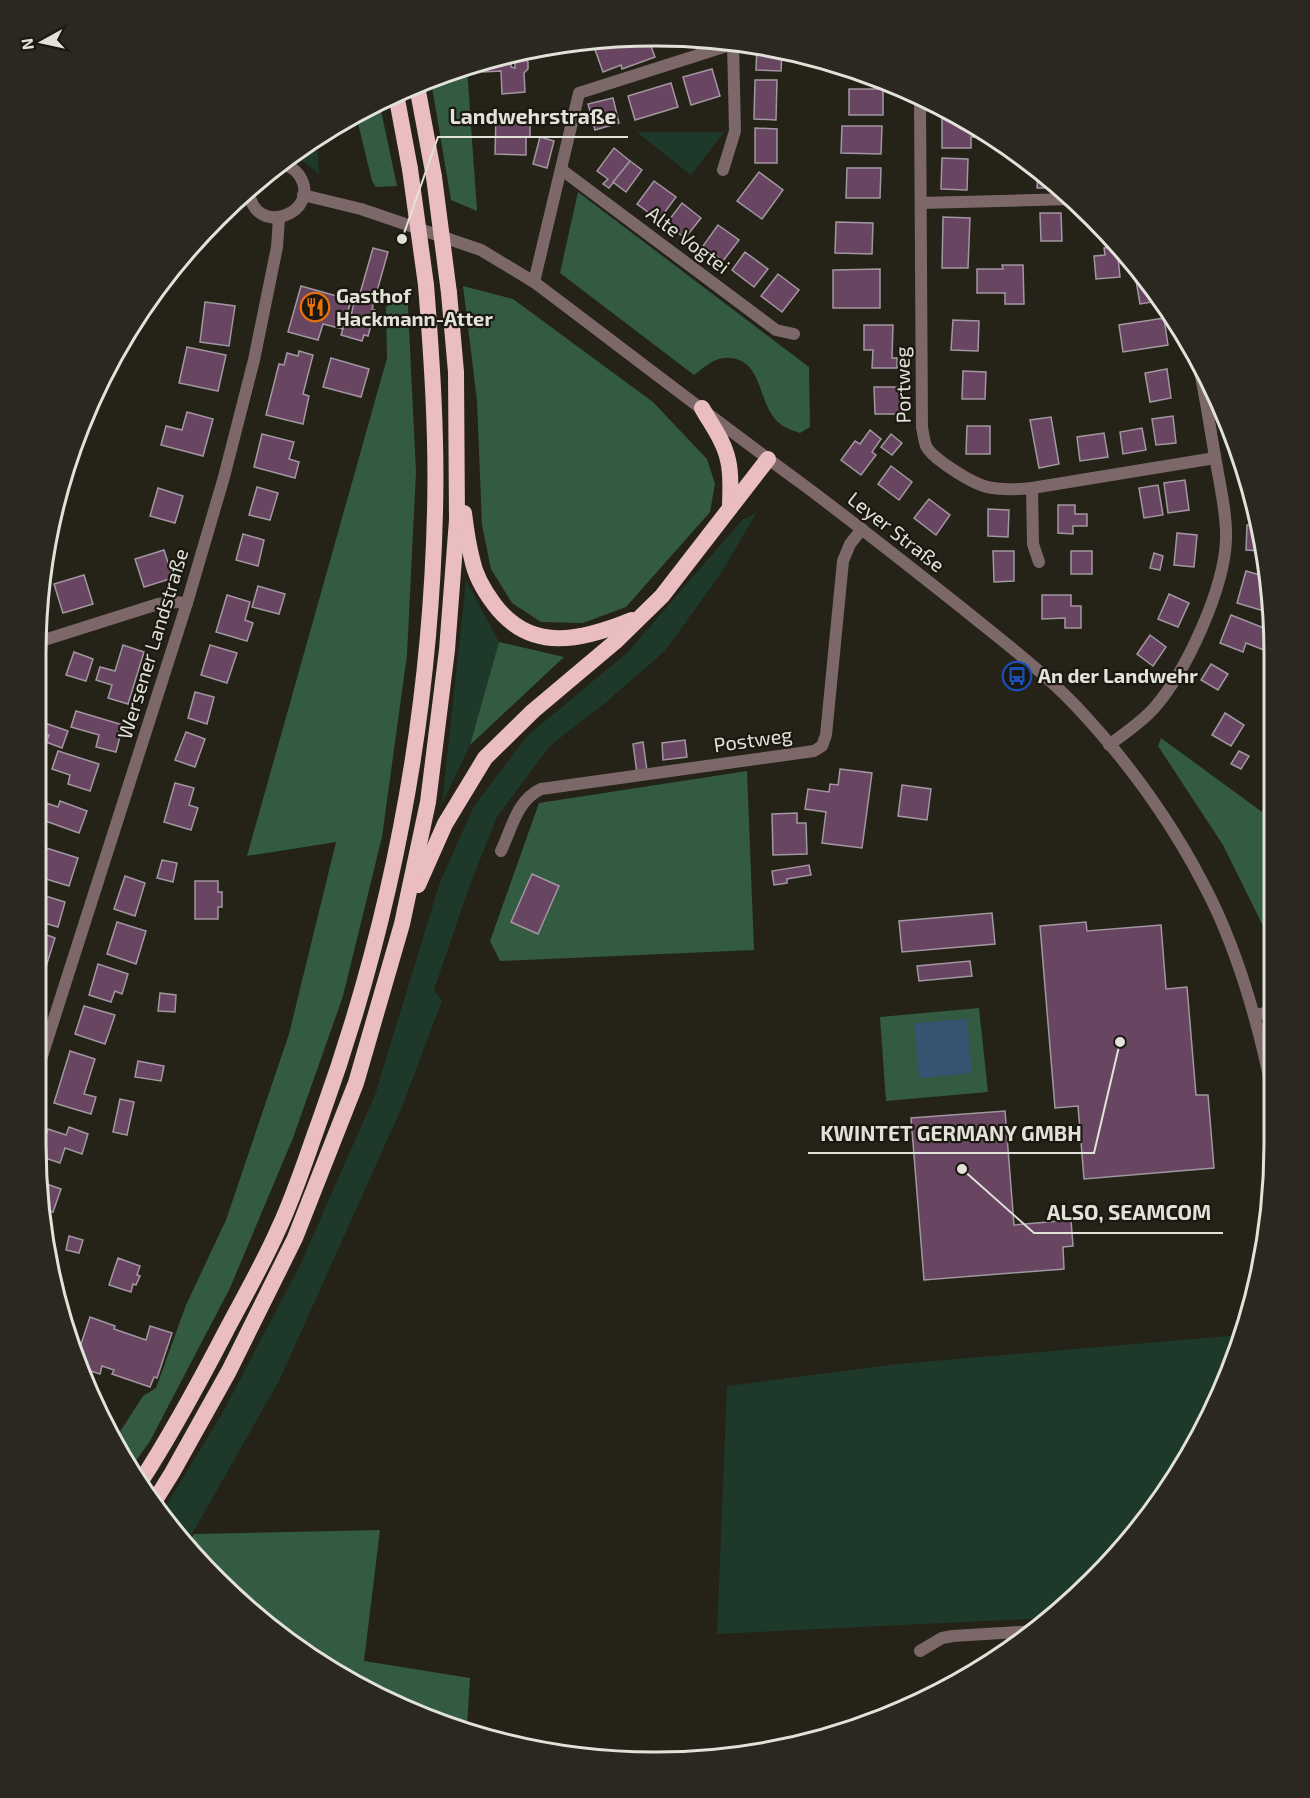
<svg xmlns="http://www.w3.org/2000/svg" width="1310" height="1798" font-family="'Exo 2',sans-serif">
  <style>
    .green { fill: #1e3829 }
    .forest { fill: #325b42 }
    .water { fill: #385272 }
    .building { fill: #684662; stroke: #a296a0; stroke-width: 1.5 }
    .lines { fill: none; stroke-linecap: round; stroke-linejoin: round }
    .minor { stroke: #7d6869; stroke-width: 12 }
    .tertiary { stroke: #7d6869; stroke-width: 12 }
    .trunk { stroke: #eabec0; stroke-width: 16 }
    .trunk-bridge { stroke: #eabec0; stroke-width: 16 }
    .labels { text-anchor: middle; stroke-width: 4.5; stroke-linejoin: round; paint-order: stroke }
    .street-label { font-size: 20px; fill: #e2e1da; stroke: #1b190f }
    .poi-label { font-size: 20px; font-weight: bold; fill: #e2e1da; stroke: #1b190f; text-anchor: start }
    .rim { fill: none; stroke: #e2e1da; stroke-width: 3 }
    .leader { fill: none; stroke: #e2e1da; stroke-width: 2 }
    .callout-dot { fill: #e2e1da; stroke: #1b190f; stroke-width: 2 }
    .callout-label { font-size: 21px; text-anchor: middle; font-weight: bold; fill: #e2e1da; stroke: #1b190f; stroke-width: 4.5; stroke-linejoin: round; paint-order: stroke }
  </style>
  <rect width="100%" height="100%" fill="#252218"/>
  <!-- green -->
  <g class="green">
    <path d="M 637,132 L 724,132 L 691,175 Z"/>
    <path d="M 317,140 L 319,174 L 293,154 Z"/>
    <path d="M 86,413 L 51,572 L 47,573 L 57,495 Z"/>
    <path d="M 757,512 L 720,575 L 664,652 L 605,703 L 550,746 L 497,817 L 468,890 L 434,990 L 442,1001 L 402,1107 L 279,1381 L 188,1541 L 162,1512 L 223,1412 L 300,1265 L 375,1095 L 440,882 L 474,806 L 527,736 L 628,652 L 742,520 Z"/>
    <path d="M 466,580 L 499,642 L 470,745 L 442,804 Z"/>
    <path d="M 1241,1335 L 1210,1417 L 1121,1551 L 1049,1618 L 717,1634 L 727,1386 L 897,1364 Z"/>
  </g>
  <!-- forest -->
  <g class="forest">
    <path d="M 467,68 L 477,211 L 451,200 L 431,81 Z"/>
    <path d="M 379,101 L 397,186 L 376,187 L 372,181 L 356,115 Z"/>
    <path d="M 578,192 L 809,367 L 810,427 L 800,433 C 791,430 782,427 776,420 C 759,402 762,366 736,359 C 718,354 707,365 694,375 L 560,273 Z"/>
    <path d="M 463,286 L 513,299 L 653,402 L 707,459 L 715,484 L 710,512 L 626,607 L 583,623 L 541,622 L 512,603 L 491,569 L 482,525 L 477,401 Z"/>
    <path d="M 407,287 L 416,472 L 407,655 L 382,837 L 343,996 L 293,1138 L 230,1288 L 150,1441 L 130,1469 L 114,1441 L 143,1396 L 156,1388 L 186,1305 L 226,1220 L 289,1034 L 336,842 L 247,856 L 387,358 L 386,307 Z"/>
    <path d="M 499,642 L 564,657 L 470,745 Z"/>
    <path d="M 1161,738 L 1262,812 L 1270,785 L 1271,947 L 1268,936 L 1223,845 L 1158,746 Z"/>
    <path d="M 747,771 L 754,950 L 500,961 L 490,941 L 539,803 Z"/>
    <path d="M 979,1008 L 988,1092 L 886,1101 L 880,1017 Z"/>
    <path d="M 380,1530 L 364,1661 L 470,1678 L 467,1727 L 382,1698 L 247,1608 L 189,1542 L 194,1534 Z"/>
  </g>
  <!-- water -->
  <path class="water" d="M 967,1019 L 972,1073 L 919,1078 L 914,1023 Z"/>
  <!-- building -->
  <g class="building">
    <path d="M 619,37 L 648,38 L 655,57 L 622,69 L 621,65 L 603,72 L 594,47 Z"/>
    <path d="M 757,46 L 782,52 L 781,71 L 756,70 Z"/>
    <path d="M 511,54 L 511,67 L 515,68 L 515,61 L 522,57 L 528,62 L 528,69 L 524,73 L 525,92 L 502,94 L 501,71 L 483,72 L 482,62 Z"/>
    <path d="M 712,69 L 720,96 L 691,105 L 683,77 Z"/>
    <path d="M 755,80 L 777,80 L 776,120 L 754,119 Z"/>
    <path d="M 671,83 L 678,107 L 635,120 L 628,96 Z"/>
    <rect x="849" y="89" width="34" height="26"/>
    <path d="M 613,98 L 619,123 L 595,130 L 588,104 Z"/>
    <path d="M 942,115 L 955,115 L 980,130 L 980,137 L 971,137 L 971,148 L 942,148 Z"/>
    <path d="M 496,116 L 530,117 L 530,137 L 526,137 L 526,155 L 495,154 Z"/>
    <path d="M 842,126 L 882,126 L 881,154 L 841,153 Z"/>
    <path d="M 755,128 L 777,129 L 777,163 L 755,163 Z"/>
    <path d="M 540,137 L 554,141 L 547,168 L 533,164 Z"/>
    <path d="M 614,148 L 630,161 L 609,188 L 603,184 L 608,179 L 597,171 Z"/>
    <path d="M 942,158 L 968,159 L 967,190 L 941,189 Z"/>
    <path d="M 630,161 L 642,170 L 626,192 L 613,182 Z"/>
    <path d="M 847,168 L 881,168 L 880,198 L 846,198 Z"/>
    <path d="M 1038,171 L 1061,188 L 1037,188 Z"/>
    <path d="M 759,172 L 783,190 L 762,219 L 737,201 Z"/>
    <path d="M 654,181 L 676,197 L 659,220 L 637,204 Z"/>
    <path d="M 682,203 L 701,218 L 685,238 L 666,224 Z"/>
    <path d="M 1040,213 L 1061,213 L 1062,241 L 1041,241 Z"/>
    <path d="M 943,217 L 970,218 L 968,268 L 942,268 Z"/>
    <path d="M 836,222 L 873,223 L 872,254 L 835,253 Z"/>
    <path d="M 718,225 L 739,240 L 723,261 L 703,246 Z"/>
    <path d="M 1117,247 L 1120,277 L 1096,279 L 1094,256 L 1105,255 L 1104,248 Z"/>
    <path d="M 373,248 L 388,252 L 372,309 L 375,310 L 368,336 L 364,335 L 362,341 L 341,335 L 347,315 L 351,316 L 354,303 L 357,304 Z"/>
    <path d="M 745,252 L 768,269 L 754,287 L 732,270 Z"/>
    <path d="M 1002,265 L 1023,265 L 1024,304 L 1005,304 L 1005,293 L 977,293 L 977,269 L 1003,269 Z"/>
    <path d="M 880,269 L 880,308 L 833,308 L 833,270 Z"/>
    <path d="M 1134,269 L 1137,269 L 1146,278 L 1159,301 L 1140,304 Z"/>
    <path d="M 778,274 L 799,290 L 782,312 L 761,296 Z"/>
    <path d="M 301,286 L 351,300 L 343,329 L 323,324 L 318,340 L 288,332 Z"/>
    <path d="M 205,302 L 235,306 L 229,346 L 200,342 Z"/>
    <path d="M 1164,318 L 1168,345 L 1123,352 L 1119,325 Z"/>
    <path d="M 953,320 L 979,321 L 978,351 L 951,350 Z"/>
    <path d="M 864,325 L 893,325 L 892,358 L 897,358 L 897,368 L 872,368 L 873,350 L 864,350 Z"/>
    <path d="M 187,347 L 226,355 L 218,391 L 179,383 Z"/>
    <path d="M 299,351 L 313,355 L 303,394 L 309,396 L 303,424 L 266,415 L 279,364 L 284,365 L 287,353 L 298,356 Z"/>
    <path d="M 331,358 L 369,369 L 361,397 L 323,387 Z"/>
    <path d="M 1167,369 L 1171,398 L 1150,402 L 1145,373 Z"/>
    <path d="M 963,371 L 986,372 L 985,399 L 962,399 Z"/>
    <path d="M 874,387 L 902,387 L 902,414 L 875,414 Z"/>
    <path d="M 187,412 L 213,419 L 203,456 L 161,445 L 166,426 L 182,430 Z"/>
    <path d="M 1173,416 L 1176,443 L 1156,445 L 1152,419 Z"/>
    <path d="M 1051,417 L 1059,464 L 1039,468 L 1030,420 Z"/>
    <path d="M 967,426 L 990,426 L 990,454 L 966,454 Z"/>
    <path d="M 1142,428 L 1146,450 L 1123,454 L 1120,432 Z"/>
    <path d="M 870,430 L 881,439 L 872,452 L 876,455 L 861,475 L 841,460 L 855,441 L 860,444 Z"/>
    <path d="M 1104,433 L 1108,457 L 1080,461 L 1077,437 Z"/>
    <path d="M 262,434 L 294,442 L 289,459 L 299,462 L 295,478 L 254,467 Z"/>
    <path d="M 891,434 L 902,443 L 892,455 L 881,447 Z"/>
    <path d="M 891,466 L 912,482 L 899,500 L 878,484 Z"/>
    <path d="M 1185,480 L 1189,510 L 1168,513 L 1164,483 Z"/>
    <path d="M 1158,485 L 1163,515 L 1144,518 L 1139,488 Z"/>
    <path d="M 257,487 L 278,493 L 270,520 L 249,515 Z"/>
    <path d="M 158,488 L 183,496 L 175,523 L 150,516 Z"/>
    <path d="M 929,499 L 950,515 L 936,535 L 914,518 Z"/>
    <path d="M 1058,505 L 1075,505 L 1075,514 L 1087,514 L 1087,526 L 1073,526 L 1073,534 L 1058,533 Z"/>
    <path d="M 988,509 L 1009,510 L 1008,537 L 988,536 Z"/>
    <path d="M 1247,525 L 1256,525 L 1262,551 L 1246,550 Z"/>
    <path d="M 1177,533 L 1197,535 L 1194,567 L 1174,565 Z"/>
    <path d="M 243,534 L 264,540 L 258,566 L 236,560 Z"/>
    <path d="M 164,550 L 173,578 L 144,587 L 135,559 Z"/>
    <path d="M 993,551 L 1014,551 L 1014,581 L 994,582 Z"/>
    <rect x="1071" y="551" width="21" height="23"/>
    <path d="M 1154,553 L 1163,556 L 1160,570 L 1150,568 Z"/>
    <path d="M 1262,568 L 1267,569 L 1269,574 L 1269,595 L 1264,611 L 1237,603 L 1246,571 L 1260,575 Z"/>
    <path d="M 84,575 L 93,604 L 63,613 L 54,584 Z"/>
    <path d="M 258,586 L 285,594 L 279,614 L 252,607 Z"/>
    <path d="M 1169,594 L 1189,603 L 1178,627 L 1158,619 Z"/>
    <path d="M 227,595 L 250,602 L 245,620 L 253,623 L 247,641 L 216,632 Z"/>
    <path d="M 1042,595 L 1071,595 L 1071,606 L 1081,606 L 1081,628 L 1065,628 L 1065,618 L 1042,619 Z"/>
    <path d="M 1231,615 L 1269,630 L 1269,637 L 1264,650 L 1246,643 L 1243,652 L 1220,643 Z"/>
    <path d="M 1150,635 L 1166,647 L 1153,666 L 1137,654 Z"/>
    <path d="M 123,645 L 144,652 L 128,704 L 108,698 L 112,685 L 96,680 L 100,667 L 115,671 Z"/>
    <path d="M 210,645 L 237,653 L 227,683 L 201,675 Z"/>
    <path d="M 74,652 L 93,659 L 86,681 L 66,675 Z"/>
    <path d="M 1211,664 L 1228,674 L 1218,690 L 1201,680 Z"/>
    <path d="M 195,692 L 214,697 L 207,724 L 188,718 Z"/>
    <path d="M 76,711 L 123,725 L 116,752 L 96,747 L 99,735 L 71,727 Z"/>
    <path d="M 1225,713 L 1244,725 L 1231,746 L 1212,735 Z"/>
    <path d="M 36,720 L 68,731 L 62,748 L 46,742 L 49,735 L 36,731 Z"/>
    <path d="M 186,732 L 205,739 L 195,767 L 175,760 Z"/>
    <path d="M 685,740 L 687,757 L 663,760 L 662,743 Z"/>
    <path d="M 643,742 L 647,771 L 637,773 L 633,744 Z"/>
    <path d="M 58,751 L 99,764 L 90,791 L 68,784 L 70,775 L 52,769 Z"/>
    <path d="M 1239,751 L 1249,756 L 1241,769 L 1231,764 Z"/>
    <path d="M 840,769 L 872,773 L 862,848 L 822,843 L 826,812 L 805,809 L 808,789 L 829,792 L 830,784 L 838,785 Z"/>
    <path d="M 175,783 L 194,788 L 189,805 L 198,808 L 191,830 L 164,822 Z"/>
    <path d="M 902,785 L 931,789 L 927,820 L 898,816 Z"/>
    <path d="M 60,801 L 87,811 L 79,833 L 40,819 L 46,803 L 58,807 Z"/>
    <path d="M 797,813 L 797,823 L 806,823 L 807,854 L 773,855 L 772,814 Z"/>
    <path d="M 40,846 L 78,858 L 69,886 L 36,876 L 36,857 Z"/>
    <path d="M 162,860 L 177,863 L 173,882 L 157,878 Z"/>
    <path d="M 809,865 L 811,875 L 787,879 L 787,883 L 774,885 L 772,871 Z"/>
    <path d="M 532,874 L 559,886 L 538,934 L 511,922 Z"/>
    <path d="M 125,876 L 145,883 L 135,916 L 114,909 Z"/>
    <path d="M 195,881 L 218,881 L 218,892 L 222,892 L 222,907 L 218,907 L 218,919 L 195,919 Z"/>
    <path d="M 36,893 L 65,902 L 58,927 L 37,921 L 40,911 L 36,909 Z"/>
    <path d="M 992,913 L 995,944 L 902,952 L 899,921 Z"/>
    <path d="M 117,922 L 146,931 L 136,964 L 107,954 Z"/>
    <path d="M 1086,922 L 1087,931 L 1161,925 L 1166,989 L 1187,987 L 1196,1095 L 1208,1095 L 1214,1168 L 1084,1179 L 1078,1106 L 1055,1108 L 1040,926 Z"/>
    <path d="M 36,931 L 55,938 L 45,970 L 36,967 Z"/>
    <path d="M 970,961 L 972,976 L 919,981 L 917,966 Z"/>
    <path d="M 98,964 L 128,974 L 122,994 L 115,991 L 111,1002 L 89,995 Z"/>
    <path d="M 160,993 L 176,995 L 175,1012 L 158,1011 Z"/>
    <path d="M 84,1006 L 115,1015 L 105,1044 L 75,1034 Z"/>
    <path d="M 70,1051 L 95,1059 L 84,1094 L 96,1097 L 91,1114 L 54,1103 Z"/>
    <path d="M 138,1061 L 164,1066 L 161,1081 L 135,1077 Z"/>
    <path d="M 120,1099 L 134,1102 L 127,1135 L 113,1132 Z"/>
    <path d="M 1005,1111 L 1014,1225 L 1071,1220 L 1073,1246 L 1063,1247 L 1064,1269 L 924,1280 L 911,1118 Z"/>
    <path d="M 69,1127 L 88,1134 L 82,1154 L 65,1148 L 60,1163 L 39,1156 L 48,1129 L 66,1135 Z"/>
    <path d="M 41,1182 L 61,1189 L 53,1212 L 45,1210 Z"/>
    <path d="M 69,1236 L 83,1240 L 79,1253 L 66,1250 Z"/>
    <path d="M 118,1258 L 140,1266 L 137,1275 L 140,1276 L 136,1285 L 133,1284 L 131,1292 L 109,1285 Z"/>
    <path d="M 90,1317 L 115,1326 L 114,1329 L 146,1340 L 150,1326 L 172,1333 L 157,1378 L 154,1377 L 150,1387 L 112,1374 L 114,1370 L 102,1366 L 100,1374 L 81,1368 L 77,1356 Z"/>
  </g>
  <g class="lines">
    <!-- minor -->
    <g class="minor">
      <path d="M 920,99 L 922,427 C 923,433 924,440 926,446 C 930,454 939,460 946,465 C 979,488 991,492 1032,488 L 1215,458"/>
      <path d="M 562,170 L 776,330 L 794,334"/>
      <path d="M 921,203 L 1072,199"/>
      <path d="M 534,282 L 579,93 L 733,44 L 735,131 L 723,170"/>
      <path d="M 1032,488 L 1033,544 L 1039,562"/>
      <path d="M 38,642 L 158,604 L 173,602 L 187,603"/>
      <path d="M 1109,745 C 1125,733 1142,722 1155,707 C 1187,670 1224,589 1226,540 C 1227,516 1221,491 1217,467 C 1211,436 1207,404 1200,372"/>
      <path d="M 501,851 C 512,828 517,800 541,789 L 814,751 L 822,746 L 826,735 L 843,561 L 850,544 L 862,529"/>
      <path d="M 1254,1015 L 1272,1012"/>
      <path d="M 36,1075 L 187,603 L 224,477 L 254,360 L 277,247 L 279,218"/>
      <path d="M 920,1651 L 942,1638 L 953,1636 L 1035,1631"/>
    </g>
    <!-- tertiary -->
    <g class="tertiary">
      <path d="M 249,191 C 254,240 324,212 299,175 C 294,168 288,165 279,163"/>
      <path d="M 303,195 L 361,209 L 481,250 L 534,282 C 623,349 711,417 801,483 C 856,524 909,566 962,608 C 1000,639 1040,669 1074,704 C 1129,762 1178,831 1213,903 C 1241,962 1259,1027 1272,1091"/>
    </g>
    <!-- trunk -->
    <g class="trunk">
      <path d="M 417,86 L 434,177"/>
      <path d="M 396,94 L 410,169"/>
      <path d="M 702,408 C 711,424 724,441 728,460 C 732,476 730,493 730,508"/>
      <path d="M 464,513 C 466,529 468,544 472,559 C 475,575 485,592 494,604 C 531,654 583,640 632,620"/>
      <path d="M 418,885 L 445,824 L 485,758 L 533,711 L 615,642 L 662,596 L 768,459"/>
      <path d="M 139,1484 C 171,1435 199,1383 226,1331 C 244,1297 263,1264 278,1230 C 295,1194 307,1155 321,1117 C 391,923 430,719 435,512 C 437,436 432,361 426,285"/>
      <path d="M 154,1502 L 172,1473 L 229,1371 L 295,1238 L 356,1083 L 402,924 L 428,802 L 447,650 L 457,520 L 456,372 L 449,293"/>
    </g>
    <!-- trunk-bridge -->
    <g class="trunk-bridge">
      <path d="M 410,169 L 426,285"/>
      <path d="M 434,177 L 449,293"/>
    </g>
  </g>
  <!-- icons -->
  <defs>
    <g id="restaurant-ring" transform="scale(1.5)"><circle r="9.5" fill="#1b190f" stroke="#e8710a" stroke-width="1.5"/><path d="M-5-6h1v4h1v-4h1v4h1v-4h1v5L-1.5 .5V6h-2V.5L-5-1ZM5-6V6H3V1.5H1.5Q1.5-4 5-6Z" fill="#e8710a"/></g>
    <g id="bus-ring" transform="scale(1.5)"><circle r="9.5" fill="#1b190f" stroke="#1a4fb4" stroke-width="1.5"/><path d="M-5-6H5V4H4V6H2V4H-2V6H-4V4H-5ZM-3.5-4V0h7V-4ZM-3.5 1.2v1.5H-2V1.2ZM2 1.2v1.5H3.5V1.2Z" fill="#1a4fb4"/></g>
  </defs>
  <g fill-rule="evenodd">
    <use href="#restaurant-ring" x="315" y="307"/>
    <use href="#bus-ring" x="1017" y="676"/>
  </g>
  <g class="labels">
    <!-- street labels -->
    <g class="street-label">
      <text transform="translate(688 240) rotate(37)" y="7">Alte Vogtei</text>
      <text transform="translate(903 385) rotate(-91)" y="7">Portweg</text>
      <text transform="translate(896 532) rotate(38)" y="7">Leyer Straße</text>
      <text transform="translate(153 644) rotate(-73)" y="7">Wersener Landstraße</text>
      <text transform="translate(753 740) rotate(-8)" y="7">Postweg</text>
    </g>
    <!-- poi labels -->
    <g class="poi-label">
      <text x="336" y="303">Gasthof<tspan x="336" dy="23">Hackmann-Atter</tspan></text>
      <text x="1038" y="683">An der Landwehr</text>
    </g>
  </g>
  <!-- crop -->
  <path d="M0 0H1310V1798H0ZM654 46H656A608 608 0 0 1 1264 654V1144A608 608 0 0 1 656 1752H654A608 608 0 0 1 46 1144V654A608 608 0 0 1 654 46Z" fill="#2b291f" fill-rule="evenodd"/>
  <path class="rim" d="M654 46H656A608 608 0 0 1 1264 654V1144A608 608 0 0 1 656 1752H654A608 608 0 0 1 46 1144V654A608 608 0 0 1 654 46Z"/>
  <!-- callouts -->
  <path class="leader" d="M402 239L438 137H628M1120 1042L1094 1153H808M962 1169L1034 1233H1223"/>
  <g class="callout-dot">
    <circle cx="402" cy="239" r="6"/>
    <circle cx="1120" cy="1042" r="6"/>
    <circle cx="962" cy="1169" r="6"/>
  </g>
  <g class="callout-label">
    <text x="533" y="124">Landwehrstraße</text>
    <text x="951" y="1141">KWINTET GERMANY GMBH</text>
    <text x="1129" y="1220">ALSO, SEAMCOM</text>
  </g>
  <!-- north arrow -->
  <g transform="translate(42 42) rotate(262)" stroke="#1b190f" stroke-width="4.5" paint-order="stroke">
  <path d="M0-4.5L10 22L0 15L-10 22Z" fill="#e2e1da"/>
  <text y="-9" font-size="16" font-weight="bold" text-anchor="middle" fill="#e2e1da">N</text>
  </g>
</svg>
